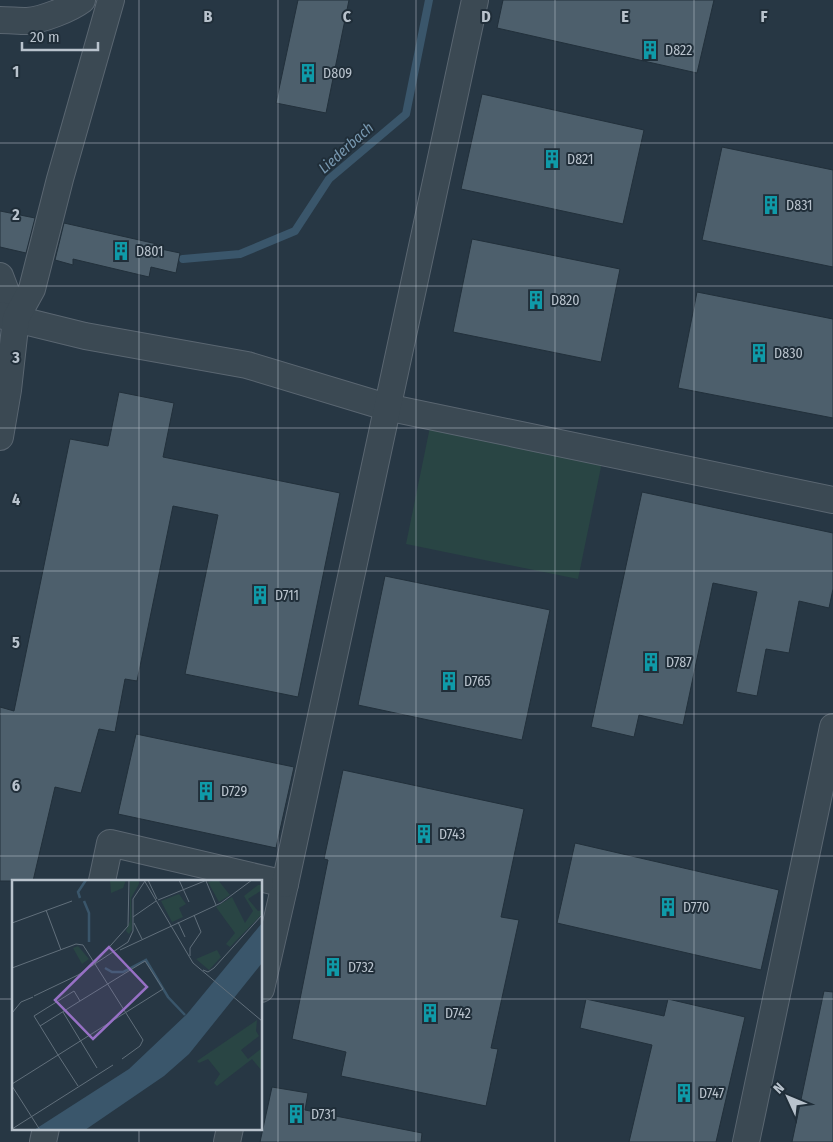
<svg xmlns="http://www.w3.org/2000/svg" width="833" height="1142" font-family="'Fira Sans Condensed',sans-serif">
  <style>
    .green { fill: #294544 }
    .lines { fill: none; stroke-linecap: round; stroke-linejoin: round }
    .stream { stroke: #3a566b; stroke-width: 8 }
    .building { fill: #4d5f6c; stroke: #22303b }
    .minor-casing { stroke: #5a6671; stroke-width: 28 }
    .minor { stroke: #3b4953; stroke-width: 26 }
    .grid { fill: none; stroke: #b9c3cd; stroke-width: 1; stroke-opacity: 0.55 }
    .labels { text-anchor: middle; stroke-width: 4; stroke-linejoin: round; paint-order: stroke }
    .poi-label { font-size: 14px; fill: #b9c3cd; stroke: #202e39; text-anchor: start }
    .water-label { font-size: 15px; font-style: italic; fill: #7898b0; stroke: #202e39 }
    .inset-river { fill: none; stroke: #3a566b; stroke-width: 2.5 }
    .inset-road { fill: none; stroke: #616f7b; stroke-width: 1 }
    .view { fill: #9770c5; fill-opacity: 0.15; stroke: #9770c5; stroke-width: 2.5 }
    .inset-edge { fill: none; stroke: #b9c3cd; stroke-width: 2.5 }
    .grid-label { font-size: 16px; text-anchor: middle; font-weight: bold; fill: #b9c3cd; stroke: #202e39; stroke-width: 4; stroke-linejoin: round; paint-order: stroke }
  </style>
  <rect width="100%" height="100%" fill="#273744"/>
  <!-- green -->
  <path class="green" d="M 430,427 L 602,462 L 578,579 L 406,544 Z"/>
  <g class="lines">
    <!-- stream -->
    <path class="stream" d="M 183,259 L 240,254 L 295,231 L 329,179 L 406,114 L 429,0"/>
  </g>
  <!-- building -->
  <g class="building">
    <path d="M 298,0 L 349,0 L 326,113 L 276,103 Z"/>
    <path d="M 503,0 L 714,0 L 697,73 L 497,28 Z"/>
    <path d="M 482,94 L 644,130 L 623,224 L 461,189 Z"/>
    <path d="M 722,147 L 833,170 L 833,267 L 702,240 Z"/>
    <path d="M 0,211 L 35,218 L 26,253 L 0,247 Z"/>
    <path d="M 64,223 L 157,244 L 156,248 L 180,253 L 176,273 L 151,267 L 149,277 L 73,259 L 73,265 L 55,260 Z"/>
    <path d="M 472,239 L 620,269 L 601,362 L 453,332 Z"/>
    <path d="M 697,292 L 833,319 L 833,418 L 678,388 Z"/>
    <path d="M 119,392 L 174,403 L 163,457 L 340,493 L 298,697 L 185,674 L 218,515 L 173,506 L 137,681 L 125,679 L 115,732 L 99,729 L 81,793 L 55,787 L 33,881 L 0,881 L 0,707 L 14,711 L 70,439 L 108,446 Z"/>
    <path d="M 642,492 L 833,533 L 833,589 L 829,608 L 799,601 L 789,653 L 766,649 L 757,696 L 736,692 L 757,592 L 713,583 L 683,725 L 639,715 L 634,737 L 591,727 Z"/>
    <path d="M 385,576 L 550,610 L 522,740 L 358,705 Z"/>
    <path d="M 136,734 L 294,767 L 276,848 L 118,814 Z"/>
    <path d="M 343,770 L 524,809 L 501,917 L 519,920 L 491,1048 L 498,1049 L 486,1106 L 341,1076 L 346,1052 L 292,1039 L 328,860 L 324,859 Z"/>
    <path d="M 575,843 L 779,890 L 761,970 L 557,923 Z"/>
    <path d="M 824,991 L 833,992 L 833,1142 L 792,1142 Z"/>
    <path d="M 586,999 L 664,1016 L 668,999 L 745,1017 L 716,1142 L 629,1142 L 652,1045 L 580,1028 Z"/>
    <path d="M 272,1087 L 308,1093 L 305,1110 L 422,1133 L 421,1142 L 260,1142 Z"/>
  </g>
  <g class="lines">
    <!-- minor casing -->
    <g class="minor-casing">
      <g id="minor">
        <path d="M 0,20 C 9,20 18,21 27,21 C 42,20 70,9 82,0"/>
        <path d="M 0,276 L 16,318"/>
        <path d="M 0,315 L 85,336 L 247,365 L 386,407 L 833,500"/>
        <path d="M 0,437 L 8,390 L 16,318 L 32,289 L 60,179 L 111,0"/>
        <path d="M 102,881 L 110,843 L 285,884 L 261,989"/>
        <path d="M 285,884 L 475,0"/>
        <path d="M 43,1142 L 46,1128"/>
        <path d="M 227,1142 L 230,1128"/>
        <path d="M 746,1142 L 833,727"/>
      </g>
    </g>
    <!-- minor -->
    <use href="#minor" class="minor"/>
  </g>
  <!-- grid -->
  <path class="grid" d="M 139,0 L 139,881M 278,0 L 278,1142M 416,0 L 416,1142M 555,0 L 555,1142M 694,0 L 694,1142M 0,143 L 833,143M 0,286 L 833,286M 0,428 L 833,428M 0,571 L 833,571M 0,714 L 833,714M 0,856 L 833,856M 0,999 L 14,999M 261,999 L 833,999M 139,1128 L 139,1142"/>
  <!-- icons -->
  <defs>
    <g id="building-bare" transform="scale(1.5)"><path d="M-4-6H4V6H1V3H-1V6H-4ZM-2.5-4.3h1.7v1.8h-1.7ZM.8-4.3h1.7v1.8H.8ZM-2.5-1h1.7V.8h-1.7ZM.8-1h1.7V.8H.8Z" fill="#0f9aa8" stroke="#202e39" stroke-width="2.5" paint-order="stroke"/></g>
  </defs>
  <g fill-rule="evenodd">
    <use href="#building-bare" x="650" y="50"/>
    <use href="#building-bare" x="308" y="73"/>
    <use href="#building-bare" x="552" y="159"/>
    <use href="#building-bare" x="771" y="205"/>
    <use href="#building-bare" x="121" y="251"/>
    <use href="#building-bare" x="536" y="300"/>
    <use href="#building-bare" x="759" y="353"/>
    <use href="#building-bare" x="260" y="595"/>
    <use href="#building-bare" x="651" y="662"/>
    <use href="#building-bare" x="449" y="681"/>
    <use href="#building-bare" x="206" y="791"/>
    <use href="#building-bare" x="424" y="834"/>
    <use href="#building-bare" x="668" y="907"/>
    <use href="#building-bare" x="333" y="967"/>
    <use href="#building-bare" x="430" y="1013"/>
    <use href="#building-bare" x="684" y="1093"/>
    <use href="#building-bare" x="296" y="1114"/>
  </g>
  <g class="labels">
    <!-- poi labels -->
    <g class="poi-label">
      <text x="665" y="55">D822</text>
      <text x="323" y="78">D809</text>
      <text x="567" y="164">D821</text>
      <text x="786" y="210">D831</text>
      <text x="136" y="256">D801</text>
      <text x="551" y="305">D820</text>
      <text x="774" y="358">D830</text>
      <text x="275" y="600">D711</text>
      <text x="666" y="667">D787</text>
      <text x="464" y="686">D765</text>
      <text x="221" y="796">D729</text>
      <text x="439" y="839">D743</text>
      <text x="683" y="912">D770</text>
      <text x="348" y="972">D732</text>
      <text x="445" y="1018">D742</text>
      <text x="699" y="1098">D747</text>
      <text x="311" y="1119">D731</text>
    </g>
    <!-- water labels -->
    <g class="water-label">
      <text transform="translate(346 148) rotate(-42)" y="5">Liederbach</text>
    </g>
  </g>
  <!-- overview -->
  <g transform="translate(12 880)">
    <rect width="250" height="250" fill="#273744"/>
    <path d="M 98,0 L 114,0 L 111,8 L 99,13 ZM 118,0 L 127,0 L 127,4 L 119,18 L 120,50 L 117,54 L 114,51 L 118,41 ZM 206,0 L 218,15 L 207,22 L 196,2 ZM 246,5 L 250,5 L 250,10 L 236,19 L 246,31 L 250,30 L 250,34 L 218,67 L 214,64 L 223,53 L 204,27 L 220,17 L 233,43 L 241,31 L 232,16 ZM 167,14 L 174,24 L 167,28 L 171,37 L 160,42 L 149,21 ZM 66,66 L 77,79 L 70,84 L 61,68 ZM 205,70 L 209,77 L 197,90 L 184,79 ZM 245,140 L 244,151 L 247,156 L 229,170 L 236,179 L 250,168 L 250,191 L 240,179 L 205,206 L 202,203 L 208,194 L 196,179 L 187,183 L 185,181 Z" fill="#294544"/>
    <path d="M 250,43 L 250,83 L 177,174 L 152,196 L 73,250 L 22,250 L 117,189 L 175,134 Z" fill="#3a566b"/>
    <path class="inset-river" d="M 68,18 L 66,12 L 74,0M 72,21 L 77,33 L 77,62M 93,88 L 100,92 L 111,92 L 134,80 L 156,117 L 173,135"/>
    <path class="inset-road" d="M 132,0 L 181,83 L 250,141M 136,0 L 145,19M 167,0 L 177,22M 194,1 L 204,25M 146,20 L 195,0M 34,30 L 49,70M 121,37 L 144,21M 166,42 L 173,57M 0,43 L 60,21M 122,43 L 130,59M 108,70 L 209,23 L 240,0M 178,76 L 178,68 L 189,52 L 182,35M 83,83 L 116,46 L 117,0M 0,88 L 64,64 L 71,65 L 131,160 L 128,166 L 110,179M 191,90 L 196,92 L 202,88 L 250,35M 22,116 L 66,95 L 116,62 L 121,51 L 121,19 L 133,1M 51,132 L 85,188M 0,133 L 9,122 L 21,117M 28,146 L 68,121 L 62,111 L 22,136 L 46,175 L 66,206M 0,204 L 151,109 L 133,81 L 68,121M 0,206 L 28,250M 0,249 L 101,185"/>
    <path class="view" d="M 97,67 L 135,107 L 81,159 L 43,120 Z"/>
    <rect width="250" height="250" class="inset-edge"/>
  </g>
  <g class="grid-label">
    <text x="208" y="22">B</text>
    <text x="347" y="22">C</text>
    <text x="486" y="22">D</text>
    <text x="625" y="22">E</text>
    <text x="764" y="22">F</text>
    <text x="16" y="77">1</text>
    <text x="16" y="220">2</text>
    <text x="16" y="363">3</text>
    <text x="16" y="505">4</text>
    <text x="16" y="648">5</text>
    <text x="16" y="791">6</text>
  </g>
  <!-- north arrow -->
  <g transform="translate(788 1097) rotate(314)" stroke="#202e39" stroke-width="4" paint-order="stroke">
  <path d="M0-4L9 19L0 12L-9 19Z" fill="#b9c3cd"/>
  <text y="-8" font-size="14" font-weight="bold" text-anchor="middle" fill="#b9c3cd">N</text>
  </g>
  <!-- scale -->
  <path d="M22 42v8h76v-8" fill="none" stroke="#b9c3cd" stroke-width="2.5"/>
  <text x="30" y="42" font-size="15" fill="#b9c3cd" stroke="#202e39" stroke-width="4" paint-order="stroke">20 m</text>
</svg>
